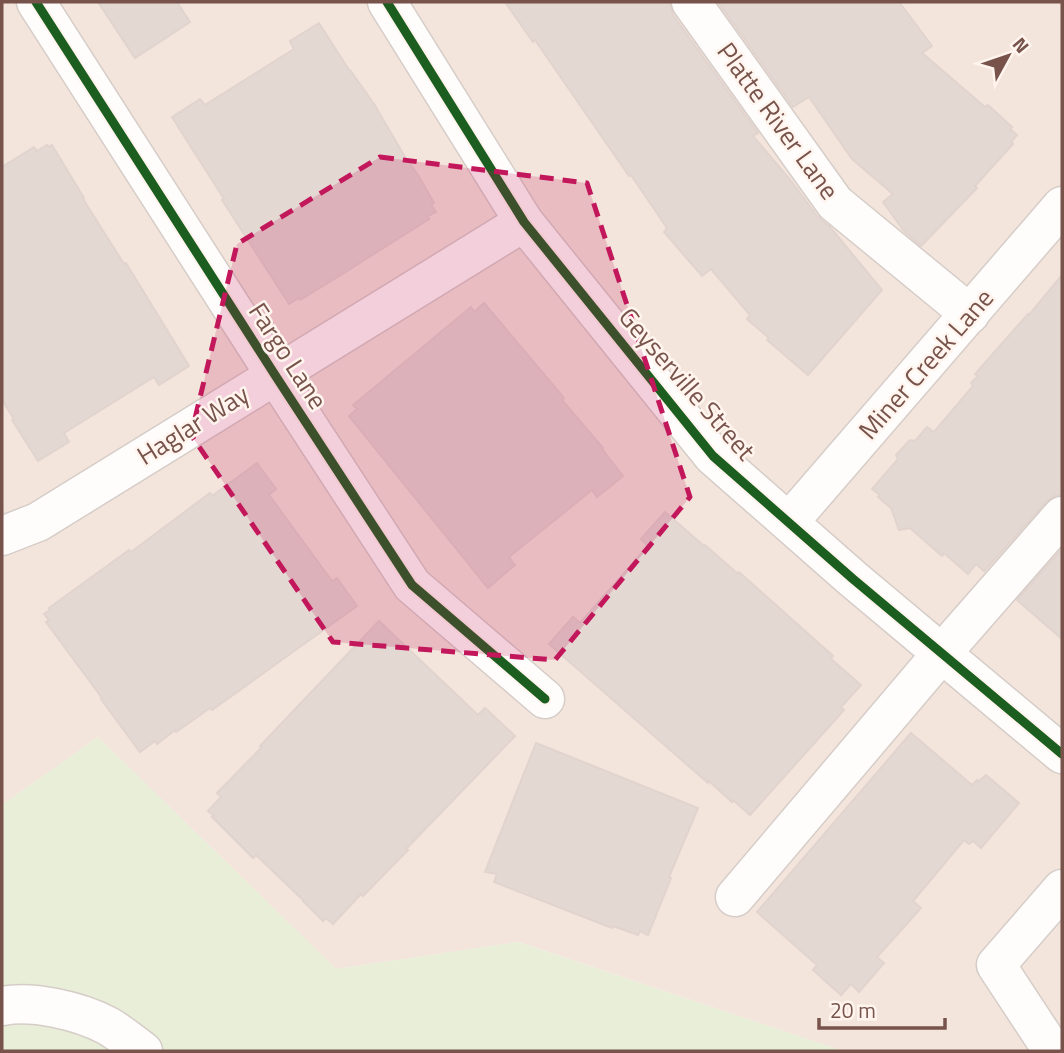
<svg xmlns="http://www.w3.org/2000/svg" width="1064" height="1053" font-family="'Titillium Web',sans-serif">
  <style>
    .residential { fill: #f3e5dc }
    .green { fill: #e8eed7 }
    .building { fill: #e4d8d3; stroke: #e1d3ce; stroke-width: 2 }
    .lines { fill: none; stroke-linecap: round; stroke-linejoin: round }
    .minor-casing { stroke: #d6cdc8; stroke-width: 41 }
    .minor { stroke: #fefdfc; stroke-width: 38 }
    .cycleway-casing { stroke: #fff5ee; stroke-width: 13 }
    .cycleway { stroke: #1b5e20; stroke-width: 9 }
    .marked { fill: #c2185b; fill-opacity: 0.2; stroke: #c2185b; stroke-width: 5; stroke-dasharray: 14 9; stroke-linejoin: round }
    .labels { text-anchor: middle; stroke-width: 5; stroke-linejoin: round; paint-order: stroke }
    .street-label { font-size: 26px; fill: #77534b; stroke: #fff5ee }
  </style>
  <rect width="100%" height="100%" fill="#f8f1ec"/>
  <!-- residential -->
  <path class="residential" d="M 2,2 L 1062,2 L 1062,1051 L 843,1051 L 519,942 L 336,969 L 98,737 L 2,805 Z"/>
  <!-- green -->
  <path class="green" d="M 98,737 L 336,969 L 518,942 L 843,1051 L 2,1051 L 2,805 Z"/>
  <!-- building -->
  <g class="building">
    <path d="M 98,2 L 177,2 L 190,22 L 135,58 Z"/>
    <path d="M 505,2 L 670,2 L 673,15 L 758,133 L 753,136 L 792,182 L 817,216 L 830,227 L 882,290 L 808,375 L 767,340 L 769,338 L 747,319 L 750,315 L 711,269 L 702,276 L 664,232 L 667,228 L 631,175 L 629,176 L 535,40 L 533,42 Z"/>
    <path d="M 718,2 L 899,2 L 932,46 L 922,53 L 985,107 L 988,105 L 1012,127 L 1010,129 L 1017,135 L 1011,142 L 1013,144 L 975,186 L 977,188 L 921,246 L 904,231 L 883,202 L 893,194 L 852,159 L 809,97 L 793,107 Z"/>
    <path d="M 319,23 L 349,70 L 350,70 L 374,104 L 405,157 L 418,175 L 434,203 L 431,205 L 436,212 L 428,216 L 429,219 L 344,273 L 300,300 L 299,298 L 289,304 L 222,200 L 224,199 L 172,117 L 200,99 L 205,105 L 294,49 L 290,41 Z"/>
    <path d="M 47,145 L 49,147 L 52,145 L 84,198 L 83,199 L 124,264 L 126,263 L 189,366 L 159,385 L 154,377 L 64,433 L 69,442 L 38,461 L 12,420 L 14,419 L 2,400 L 2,167 L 34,147 L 37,151 Z"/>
    <path d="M 1062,275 L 1062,495 L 1054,496 L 1046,502 L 984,571 L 976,564 L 968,574 L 944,553 L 942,556 L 910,528 L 899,530 L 891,508 L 878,497 L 880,495 L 872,489 L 898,459 L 896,455 L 910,440 L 915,441 L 927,427 L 934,432 L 973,386 L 971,383 L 978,376 L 975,374 L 1028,314 L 1029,315 Z"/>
    <path d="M 484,303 L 564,398 L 562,400 L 603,448 L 602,449 L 623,476 L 597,497 L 592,490 L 509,557 L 515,565 L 488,588 L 349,416 L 357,409 L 353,405 L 388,376 L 471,307 L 474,312 Z"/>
    <path d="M 257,463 L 276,489 L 269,495 L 332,581 L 337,578 L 357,606 L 212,710 L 210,708 L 176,732 L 175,730 L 157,744 L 155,741 L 140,752 L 101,699 L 102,698 L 46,622 L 49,620 L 44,614 L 50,610 L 49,608 L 129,550 L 131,552 L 210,493 L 212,496 Z"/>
    <path d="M 665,512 L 704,546 L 705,545 L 738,574 L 739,572 L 833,656 L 831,659 L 861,685 L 841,707 L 844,710 L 750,815 L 733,800 L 732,802 L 709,781 L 708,783 L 549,644 L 573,617 L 580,623 L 648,546 L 641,539 Z"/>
    <path d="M 1062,549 L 1062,639 L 1017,600 Z"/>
    <path d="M 379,621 L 478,715 L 485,708 L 515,736 L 406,849 L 408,850 L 363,896 L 361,894 L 333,924 L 326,918 L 323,921 L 303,901 L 303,900 L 256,855 L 253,858 L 212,817 L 214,816 L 208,811 L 221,797 L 217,793 L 262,747 L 260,746 Z"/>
    <path d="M 911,733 L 972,785 L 977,780 L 978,782 L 986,775 L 1019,803 L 981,848 L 973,841 L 969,844 L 964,840 L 913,901 L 921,908 L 877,957 L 884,963 L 859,992 L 851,984 L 841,995 L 813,970 L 817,965 L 757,912 Z"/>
    <path d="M 536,743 L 698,808 L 669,877 L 671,878 L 648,935 L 640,931 L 638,935 L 613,926 L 612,928 L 494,882 L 497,874 L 485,872 Z"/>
  </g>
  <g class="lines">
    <!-- minor casing -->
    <g class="minor-casing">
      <g id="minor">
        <path d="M 36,2 L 275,375 L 412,585 L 545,699"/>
        <path d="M 387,2 L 524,222 L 713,456 L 853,579 L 1062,754"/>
        <path d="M 691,2 L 835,203 L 970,314"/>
        <path d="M 789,522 L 1062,206"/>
        <path d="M 2,536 L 38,522 L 524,222"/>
        <path d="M 735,897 L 942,653 L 1062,516"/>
        <path d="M 2,1006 C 33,1000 80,1011 108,1026 C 120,1033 132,1043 143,1051"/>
        <path d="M 1056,1051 L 1048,1044 L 996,965 L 1062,889"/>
      </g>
    </g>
    <!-- minor -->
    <use href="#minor" class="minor"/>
    <!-- cycleway casing -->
    <g class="cycleway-casing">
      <g id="cycleway">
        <path d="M 36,2 L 275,375 L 412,585 L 545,699"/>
        <path d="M 387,2 L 524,222 L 713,456 L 853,579 L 1062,754"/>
      </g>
    </g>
    <!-- cycleway -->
    <use href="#cycleway" class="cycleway"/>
  </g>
  <!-- marked area -->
  <path class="marked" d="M 380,157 L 587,183 L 690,497 L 555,660 L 333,642 L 191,435 L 237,244 Z"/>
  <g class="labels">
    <!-- street labels -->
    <g class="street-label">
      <text transform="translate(778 121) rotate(54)" y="9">Platte River Lane</text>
      <text transform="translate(288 356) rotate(57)" y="9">Fargo Lane</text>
      <text transform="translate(926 364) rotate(-49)" y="9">Miner Creek Lane</text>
      <text transform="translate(687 384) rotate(49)" y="9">Geyserville Street</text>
      <text transform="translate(193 425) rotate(-32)" y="9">Haglar Way</text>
    </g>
  </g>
  <!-- border -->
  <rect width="1064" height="1053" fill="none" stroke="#77534b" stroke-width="7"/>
  <!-- north arrow -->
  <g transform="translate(1008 56) rotate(50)" stroke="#fff5ee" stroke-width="5" paint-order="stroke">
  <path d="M0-5L12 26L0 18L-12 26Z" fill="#77534b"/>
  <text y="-10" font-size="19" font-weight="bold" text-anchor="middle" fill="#77534b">N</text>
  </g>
  <!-- scale -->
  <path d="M819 1018v10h126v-10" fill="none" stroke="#77534b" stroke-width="3.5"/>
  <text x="830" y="1018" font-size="21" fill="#77534b" stroke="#fff5ee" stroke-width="5" paint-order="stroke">20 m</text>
</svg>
